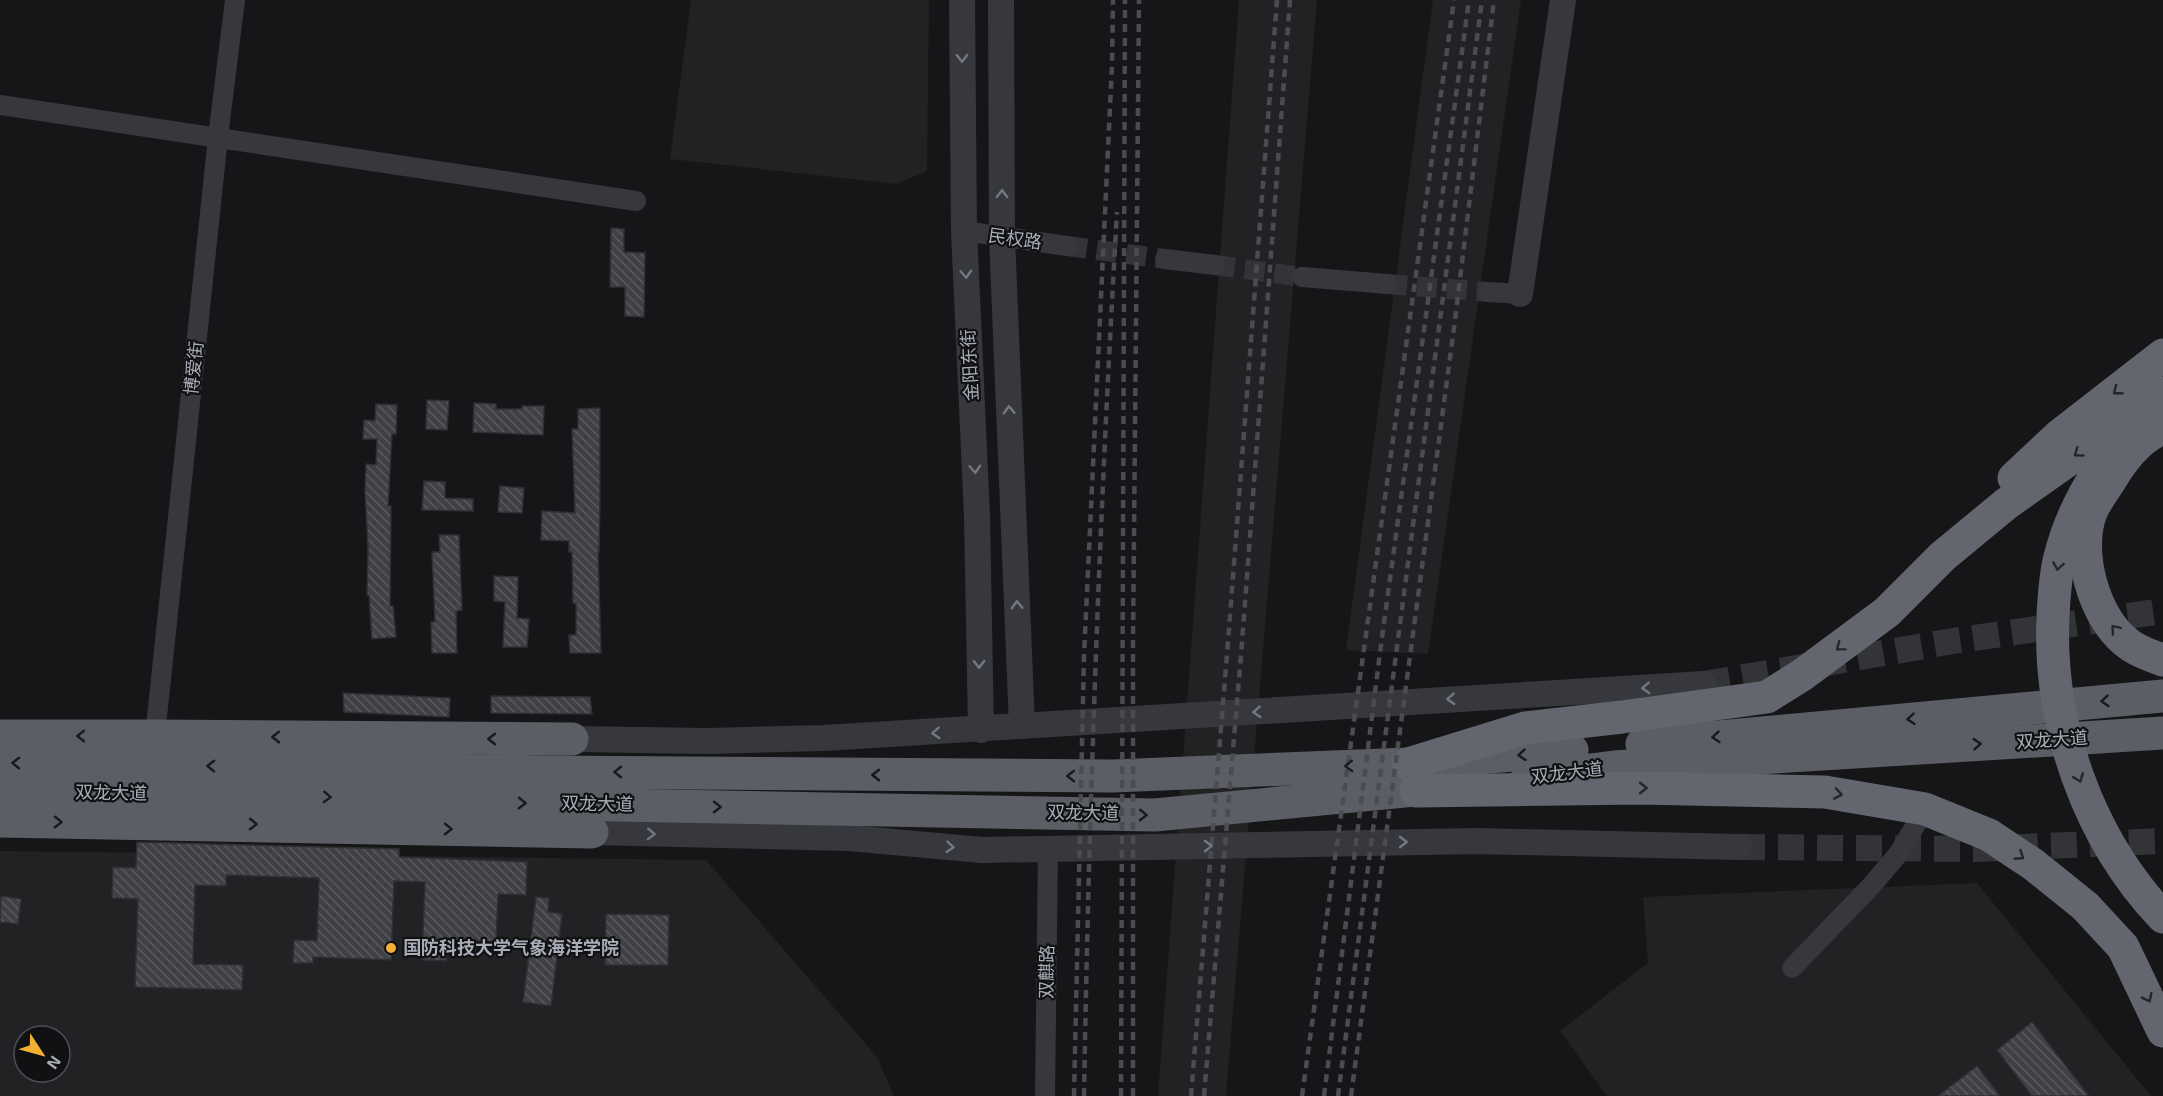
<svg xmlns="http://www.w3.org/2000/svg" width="2163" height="1096" font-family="'Exo 2','Noto Sans SC',sans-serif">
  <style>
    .built { fill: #222225; fill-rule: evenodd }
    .building { fill: url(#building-back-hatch); stroke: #303034; stroke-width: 1.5 }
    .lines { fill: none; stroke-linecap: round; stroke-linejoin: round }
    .minor-tunnel { stroke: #333438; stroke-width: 20; stroke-dasharray: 20 10; stroke-linecap: butt }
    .tertiary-tunnel { stroke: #333438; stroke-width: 26; stroke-dasharray: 26 13; stroke-linecap: butt }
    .minor { stroke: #37383d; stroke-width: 20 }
    .tertiary { stroke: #37383d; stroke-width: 26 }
    .trunk { stroke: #5b5e65; stroke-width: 33 }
    .motorway { stroke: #63666e; stroke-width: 33 }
    .rail { stroke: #4a4c52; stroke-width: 4.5; stroke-dasharray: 8 6; stroke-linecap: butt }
    .motorway-bridge { stroke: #63666e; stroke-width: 33 }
    .oneway { stroke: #757881 }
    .oneway2 { stroke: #26262a }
    .oneway3 { stroke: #18191b }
    .poi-dot { fill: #f2b134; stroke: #111113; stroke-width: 2 }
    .labels { text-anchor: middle; stroke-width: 4.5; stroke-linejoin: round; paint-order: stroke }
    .street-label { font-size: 18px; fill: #a8adb8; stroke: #111113 }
    .poi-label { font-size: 18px; font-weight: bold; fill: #a8adb8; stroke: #111113; text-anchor: start }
  </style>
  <defs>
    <pattern id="building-back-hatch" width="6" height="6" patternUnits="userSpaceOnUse" patternTransform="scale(1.5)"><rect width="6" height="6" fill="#404145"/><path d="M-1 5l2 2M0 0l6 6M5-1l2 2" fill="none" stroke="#595a5e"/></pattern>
  </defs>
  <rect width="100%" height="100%" fill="#161618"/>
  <!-- built -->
  <g class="built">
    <path d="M 691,0 L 929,0 L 927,171 L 897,184 L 670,159 Z"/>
    <path d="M 1239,0 L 1317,0 L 1226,1096 L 1158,1096 Z"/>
    <path d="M 1433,0 L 1521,0 L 1428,654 L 1346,650 Z"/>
    <path d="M 0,851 L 706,860 L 877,1057 L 894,1096 L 0,1096 ZM 24,1036 L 60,1036 L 60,1072 L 24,1072 Z"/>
    <path d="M 1977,883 L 2151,1096 L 1607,1096 L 1560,1031 L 1648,963 L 1643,897 Z"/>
  </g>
  <!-- building -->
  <g class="building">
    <path d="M 611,228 L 624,229 L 624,252 L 645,253 L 644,317 L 625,316 L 625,287 L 610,287 Z"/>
    <path d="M 427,400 L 449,401 L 447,430 L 426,429 Z"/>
    <path d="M 474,403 L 496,404 L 496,409 L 522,409 L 522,406 L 544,406 L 543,435 L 473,432 Z"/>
    <path d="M 376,404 L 397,405 L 396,434 L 392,434 L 388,506 L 391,506 L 390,606 L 393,606 L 396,637 L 372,639 L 369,595 L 367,595 L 368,547 L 365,491 L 366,464 L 376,465 L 377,439 L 363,439 L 364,420 L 375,421 Z"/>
    <path d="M 600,408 L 600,498 L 599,552 L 598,552 L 601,653 L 570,653 L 569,635 L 576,635 L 576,603 L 573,603 L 572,552 L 569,552 L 569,541 L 541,540 L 542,511 L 575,513 L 572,429 L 578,429 L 578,409 Z"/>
    <path d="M 424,481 L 445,482 L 445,498 L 473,499 L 473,511 L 422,510 Z"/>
    <path d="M 500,486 L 524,488 L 522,513 L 498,512 Z"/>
    <path d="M 439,535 L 459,535 L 462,610 L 456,611 L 457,653 L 432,653 L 431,622 L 435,622 L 432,552 L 440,552 Z"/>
    <path d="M 494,576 L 518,577 L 517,618 L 529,619 L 527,647 L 503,647 L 505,602 L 494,601 Z"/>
    <path d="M 343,693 L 450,698 L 449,717 L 344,712 Z"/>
    <path d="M 491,696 L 590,697 L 592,714 L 491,713 Z"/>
    <path d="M 137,842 L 399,849 L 399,857 L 527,862 L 526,895 L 498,894 L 496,942 L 447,940 L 446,961 L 422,960 L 425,882 L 394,881 L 391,960 L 313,957 L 313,963 L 293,963 L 294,940 L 317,941 L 319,878 L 226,875 L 226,886 L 195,885 L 193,964 L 243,965 L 242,990 L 135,987 L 138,899 L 112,898 L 113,867 L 136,868 Z"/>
    <path d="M 1,896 L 21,899 L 18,924 L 0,922 Z"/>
    <path d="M 536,897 L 549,898 L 548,912 L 562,914 L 551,1006 L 523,1002 Z"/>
    <path d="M 606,914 L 669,915 L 668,965 L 605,965 Z"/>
    <path d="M 2032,1022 L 2089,1096 L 2032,1096 L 1997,1050 Z"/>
    <path d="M 1977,1066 L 2000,1096 L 1938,1096 Z"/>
  </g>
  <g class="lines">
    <!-- minor-tunnel -->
    <g class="minor-tunnel">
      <path d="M 1067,246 L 1165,259"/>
      <path d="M 1215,265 L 1302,277"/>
      <path d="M 1387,284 L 1488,292"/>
    </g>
    <!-- tertiary-tunnel -->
    <g class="tertiary-tunnel">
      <path d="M 1704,684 L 1953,641 L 2163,611"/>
      <path d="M 1739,847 L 1975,849 L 2163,841"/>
    </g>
    <!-- minor -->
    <g class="minor">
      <path d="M 0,105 L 636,201"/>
      <path d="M 964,231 L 1067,246"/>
      <path d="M 1165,259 L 1215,265"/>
      <path d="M 1302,277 L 1387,284"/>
      <path d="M 1488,292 L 1520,294"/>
      <path d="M 155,736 L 218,137 L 235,0"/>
      <path d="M 1792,968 L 1872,885 L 1899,853 L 1925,809"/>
      <path d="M 1045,1096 L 1048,849"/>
    </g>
    <!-- tertiary -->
    <g class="tertiary">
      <path d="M 962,0 L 964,231 L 977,516 L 981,730"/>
      <path d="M 1001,0 L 1002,237 L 1022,726"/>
      <path d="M 1520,294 L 1563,0"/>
      <path d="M 572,739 L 708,741 L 824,738 L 1704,684"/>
      <path d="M 592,832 L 849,838 L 982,850 L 1476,841 L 1739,847"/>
    </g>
    <!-- trunk -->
    <g class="trunk">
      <path d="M 0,736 L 155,736 L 572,739"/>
      <path d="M 1642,744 L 2163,696"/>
      <path d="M 0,763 L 546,772 L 1113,776 L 1408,764 L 1572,750"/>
      <path d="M 1527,778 L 1614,767 L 2163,733"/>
      <path d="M 0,792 L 269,795 L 502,803 L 1155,815 L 1446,787"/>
      <path d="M 0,821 L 592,832"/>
    </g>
    <!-- motorway -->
    <g class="motorway">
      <path d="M 2163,428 C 2140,437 2124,457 2111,479 C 2105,489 2097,499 2092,510 C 2075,549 2093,616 2126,642 C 2135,650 2151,656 2163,660"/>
      <path d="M 2014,478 L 2060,435 L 2163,355"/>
      <path d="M 1408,764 L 1525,728 L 1622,717 L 1767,697 L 1802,675 L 1887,612 L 1943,556 L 2006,504 L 2098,439 L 2143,411"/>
      <path d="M 1416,791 L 1640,788 L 1825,792 L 1925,809 L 1989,835 L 2034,865 L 2085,906 L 2123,947 L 2163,1031"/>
    </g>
    <!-- rail -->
    <g class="rail">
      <path d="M 1074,1096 L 1084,656 L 1112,65 L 1113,0"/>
      <path d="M 1084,1096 C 1089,801 1100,506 1117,212"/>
      <path d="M 1121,1096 L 1125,0"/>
      <path d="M 1133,1096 L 1133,643 L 1139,0"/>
      <path d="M 1191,1096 L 1228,642 L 1277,0"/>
      <path d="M 1204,1096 L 1242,643 L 1290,0"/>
      <path d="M 1302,1096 L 1454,0"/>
      <path d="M 1324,1096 L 1381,645 L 1469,0"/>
      <path d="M 1338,1096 L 1482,0"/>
      <path d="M 1351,1096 L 1454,328 L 1494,0"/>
    </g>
    <!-- motorway-bridge -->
    <path class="motorway-bridge" d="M 2163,393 C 2154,401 2146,411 2138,420 C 2102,460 2073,505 2060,557 C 2055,576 2054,597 2053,616 C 2048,724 2088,838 2163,917"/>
  </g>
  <!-- one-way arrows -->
  <defs><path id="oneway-chevron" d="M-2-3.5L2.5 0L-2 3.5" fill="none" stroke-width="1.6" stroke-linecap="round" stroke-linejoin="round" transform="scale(1.5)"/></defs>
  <g class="oneway">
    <use href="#oneway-chevron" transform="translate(962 58) rotate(89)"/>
    <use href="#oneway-chevron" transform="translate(1002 194) rotate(-90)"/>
    <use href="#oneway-chevron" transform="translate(966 274) rotate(87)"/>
    <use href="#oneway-chevron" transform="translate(1009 410) rotate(-92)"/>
    <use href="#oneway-chevron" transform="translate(975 469) rotate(87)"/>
    <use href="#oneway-chevron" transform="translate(1017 605) rotate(-92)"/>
    <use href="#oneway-chevron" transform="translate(979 664) rotate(89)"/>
    <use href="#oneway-chevron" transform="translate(1646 688) rotate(177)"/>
    <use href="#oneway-chevron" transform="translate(1451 699) rotate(177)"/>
    <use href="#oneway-chevron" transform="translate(1257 712) rotate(176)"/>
    <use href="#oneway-chevron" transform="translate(936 733) rotate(177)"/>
    <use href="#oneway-chevron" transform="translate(651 834) rotate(2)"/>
    <use href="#oneway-chevron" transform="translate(1403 842) rotate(-1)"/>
    <use href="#oneway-chevron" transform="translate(1208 846) rotate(-1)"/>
    <use href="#oneway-chevron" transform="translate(950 847) rotate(5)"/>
  </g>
  <g class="oneway2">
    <use href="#oneway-chevron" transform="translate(2117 391) rotate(142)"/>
    <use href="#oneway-chevron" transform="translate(2078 453) rotate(144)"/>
    <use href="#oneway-chevron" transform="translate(2058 566) rotate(99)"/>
    <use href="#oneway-chevron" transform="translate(2115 629) rotate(-130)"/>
    <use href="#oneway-chevron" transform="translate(1840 647) rotate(143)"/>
    <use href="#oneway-chevron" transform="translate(2079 778) rotate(69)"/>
    <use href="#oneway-chevron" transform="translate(1643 788)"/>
    <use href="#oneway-chevron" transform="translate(1838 794) rotate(10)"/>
    <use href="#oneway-chevron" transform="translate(2020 856) rotate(33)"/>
    <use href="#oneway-chevron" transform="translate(2148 998) rotate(64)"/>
  </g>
  <g class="oneway3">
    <use href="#oneway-chevron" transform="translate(2105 701) rotate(175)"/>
    <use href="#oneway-chevron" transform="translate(1911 719) rotate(175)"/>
    <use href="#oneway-chevron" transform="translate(81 736) rotate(180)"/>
    <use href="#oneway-chevron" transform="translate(276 737) rotate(-180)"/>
    <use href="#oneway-chevron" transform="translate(1716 737) rotate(175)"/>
    <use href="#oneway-chevron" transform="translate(492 739) rotate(-180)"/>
    <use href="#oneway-chevron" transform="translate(1977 744) rotate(-4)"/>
    <use href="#oneway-chevron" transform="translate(1522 755) rotate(175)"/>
    <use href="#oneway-chevron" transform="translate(16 763) rotate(-179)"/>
    <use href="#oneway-chevron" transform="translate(211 766) rotate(-179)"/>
    <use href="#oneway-chevron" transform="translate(1349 766) rotate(178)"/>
    <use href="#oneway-chevron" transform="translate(618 772) rotate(-179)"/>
    <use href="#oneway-chevron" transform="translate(876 775) rotate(-180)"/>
    <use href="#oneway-chevron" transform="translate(1071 776) rotate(-180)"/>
    <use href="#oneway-chevron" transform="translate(327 797) rotate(2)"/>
    <use href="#oneway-chevron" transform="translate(522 803) rotate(1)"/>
    <use href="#oneway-chevron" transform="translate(717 807) rotate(1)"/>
    <use href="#oneway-chevron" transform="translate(1143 815) rotate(1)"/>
    <use href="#oneway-chevron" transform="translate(58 822) rotate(1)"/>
    <use href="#oneway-chevron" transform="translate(253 824) rotate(1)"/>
    <use href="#oneway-chevron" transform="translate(448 829) rotate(1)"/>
  </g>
  <!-- markers -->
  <circle class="poi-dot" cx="391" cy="948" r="6"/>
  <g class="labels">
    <!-- street labels -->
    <g class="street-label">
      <text transform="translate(1015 239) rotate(8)" y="6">民权路</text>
      <text transform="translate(970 365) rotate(-93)" y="6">金阳东街</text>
      <text transform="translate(194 368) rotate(-84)" y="6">博爱街</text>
      <text transform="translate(2052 740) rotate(-4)" y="6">双龙大道</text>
      <text transform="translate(1567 773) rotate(-7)" y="6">双龙大道</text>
      <text transform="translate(111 793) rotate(1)" y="6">双龙大道</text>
      <text transform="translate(597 804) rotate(1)" y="6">双龙大道</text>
      <text transform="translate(1083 813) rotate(1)" y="6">双龙大道</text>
      <text transform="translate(1047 972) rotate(-89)" y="6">双麒路</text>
    </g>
    <!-- poi labels -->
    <g class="poi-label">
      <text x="403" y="954">国防科技大学气象海洋学院</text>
    </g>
  </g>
  <!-- north arrow -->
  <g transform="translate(42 1054) rotate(126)"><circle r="28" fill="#111113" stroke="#4d4f55" stroke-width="1.5"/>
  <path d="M0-4.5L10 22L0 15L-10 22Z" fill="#f2b134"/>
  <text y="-9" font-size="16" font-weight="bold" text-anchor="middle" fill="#a8adb8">N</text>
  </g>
</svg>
